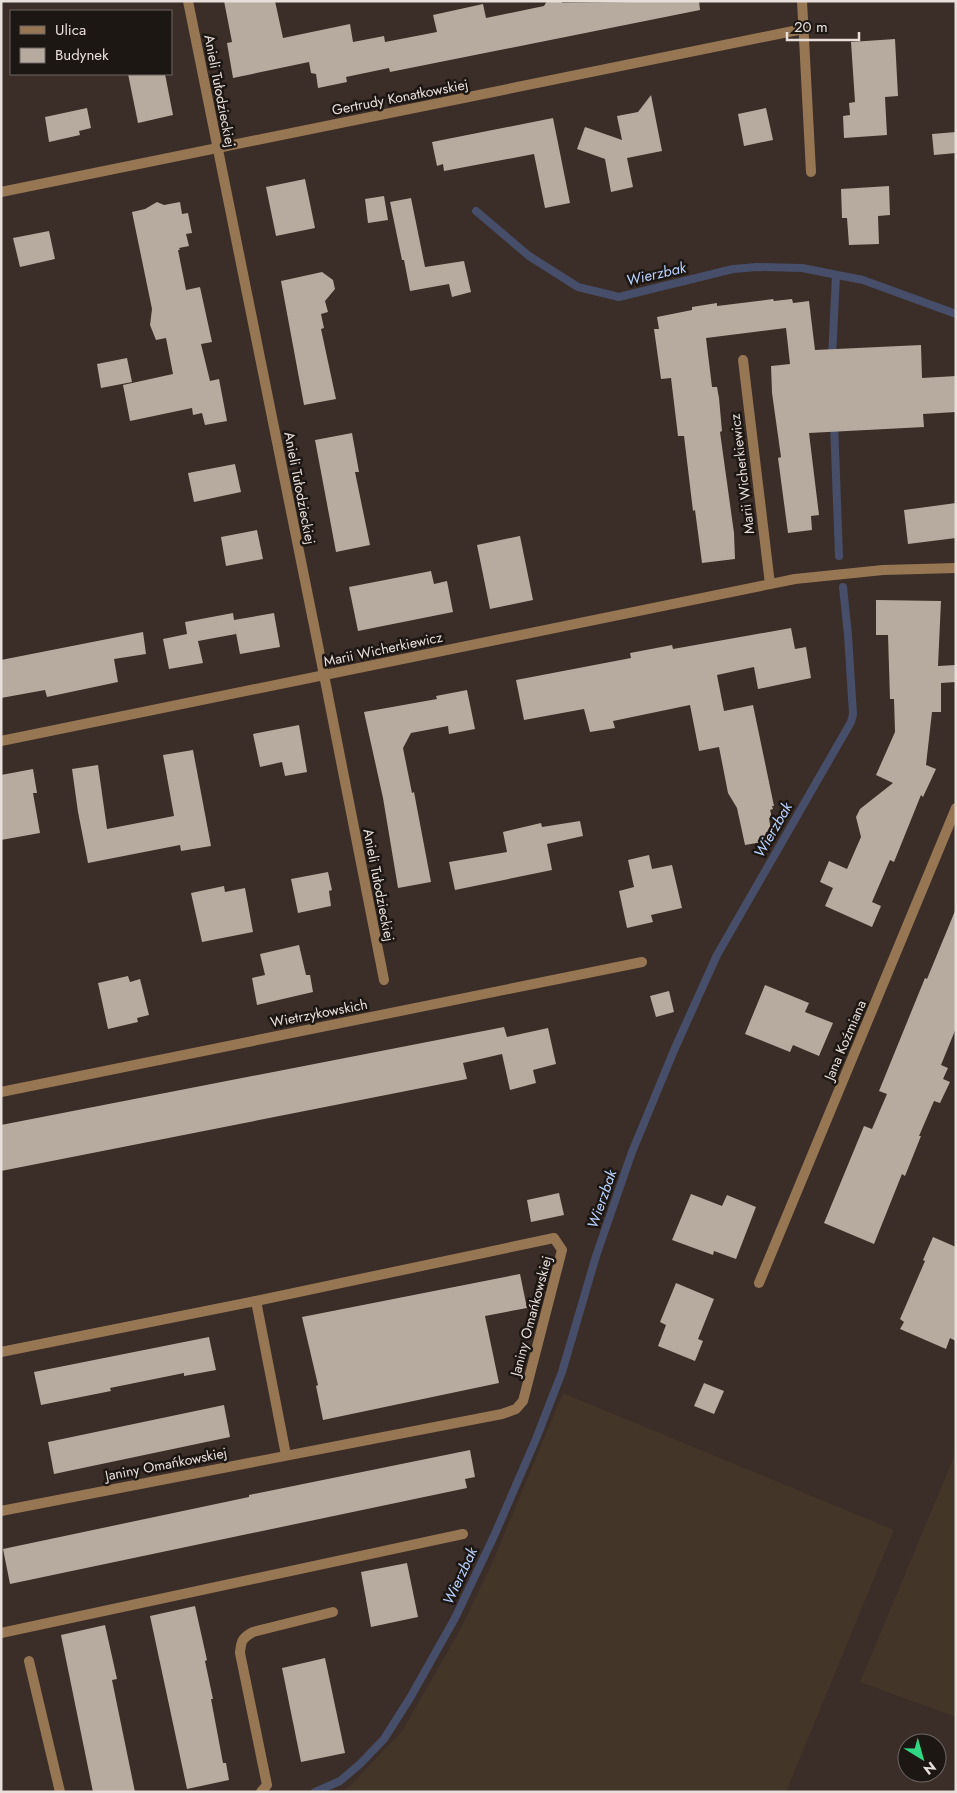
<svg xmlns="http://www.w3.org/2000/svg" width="957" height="1793" font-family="Jost,sans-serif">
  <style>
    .industrial { fill: #443529 }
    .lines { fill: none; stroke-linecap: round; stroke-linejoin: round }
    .stream { stroke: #464e6a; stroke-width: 8 }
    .building { fill: #b7ab9f }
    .lane { stroke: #977753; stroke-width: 10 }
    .street { stroke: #977753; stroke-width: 10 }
    .labels { text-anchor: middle; stroke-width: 5; stroke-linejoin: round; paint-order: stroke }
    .street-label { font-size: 14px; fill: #e8dfdb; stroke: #1d1714 }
    .water-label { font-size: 15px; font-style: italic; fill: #b8d2ff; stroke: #1d1714 }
  </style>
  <rect width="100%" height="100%" fill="#3b2d27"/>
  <!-- industrial -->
  <g class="industrial">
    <path d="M 563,1393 L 894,1530 L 786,1792 L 341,1792 L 350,1786 L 402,1731 L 460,1630 L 493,1561 Z"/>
    <path d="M 956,1452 L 956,1717 L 860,1682 Z"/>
  </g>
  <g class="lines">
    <!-- stream -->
    <g class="stream">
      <path d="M 476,211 L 529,256 L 578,287 L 619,297 L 733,269 L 757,267 L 802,268 L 863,280 L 956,314"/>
      <path d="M 832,358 L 836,275"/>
      <path d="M 834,422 L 839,556"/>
      <path d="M 315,1792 L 340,1781 L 360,1764 L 384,1739 L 410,1698 L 455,1618 L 494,1536 L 536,1439 L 562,1372 L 596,1256 L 632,1152 L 675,1048 L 717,955 L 851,722 L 853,714 L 848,635 L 843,587"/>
    </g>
  </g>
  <!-- building -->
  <g class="building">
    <path d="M 224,1 L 275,1 L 283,38 L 350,24 L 353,42 L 384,36 L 385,42 L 437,32 L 433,15 L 483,4 L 486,18 L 544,6 L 547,1 L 562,1 L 562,3 L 699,1 L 700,10 L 390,72 L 389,68 L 346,77 L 347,82 L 318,88 L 316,74 L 311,73 L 309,62 L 233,78 L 227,43 L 232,42 Z"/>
    <path d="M 895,39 L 898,96 L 885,97 L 887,135 L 844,138 L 843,116 L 850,115 L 849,103 L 855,102 L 851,42 Z"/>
    <path d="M 128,74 L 165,74 L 173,115 L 138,123 Z"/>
    <path d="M 651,95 L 662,151 L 627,158 L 633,187 L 611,192 L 605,159 L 577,149 L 585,127 L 622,140 L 617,116 L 638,112 Z"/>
    <path d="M 87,108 L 91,128 L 79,131 L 80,135 L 49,142 L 45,117 Z"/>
    <path d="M 766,108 L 773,140 L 744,146 L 738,114 Z"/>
    <path d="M 553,118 L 570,203 L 545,208 L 534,154 L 444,171 L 443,164 L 437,166 L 432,142 Z"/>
    <path d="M 956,132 L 956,153 L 934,155 L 932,134 Z"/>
    <path d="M 305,179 L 315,228 L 276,236 L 266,187 Z"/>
    <path d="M 889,186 L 890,215 L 878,216 L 879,244 L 849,245 L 847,218 L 842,218 L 841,189 Z"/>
    <path d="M 384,196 L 388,220 L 368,223 L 365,199 Z"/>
    <path d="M 411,198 L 425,267 L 464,261 L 471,292 L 452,297 L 449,284 L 410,291 L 404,260 L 402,260 L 390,202 Z"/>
    <path d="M 157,202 L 164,205 L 180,202 L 182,214 L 188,213 L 192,233 L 186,234 L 189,246 L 179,248 L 180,250 L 178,250 L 186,290 L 200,287 L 212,342 L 201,344 L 210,381 L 219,379 L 227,421 L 205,425 L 202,413 L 193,415 L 192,408 L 130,421 L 123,385 L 173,374 L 166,338 L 156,340 L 150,325 L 152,309 L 132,212 L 145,209 Z"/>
    <path d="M 49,231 L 55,259 L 20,267 L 13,238 Z"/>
    <path d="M 322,272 L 333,280 L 335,289 L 325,301 L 328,312 L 321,314 L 324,328 L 321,329 L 336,399 L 304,405 L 281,281 Z"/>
    <path d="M 773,299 L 774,301 L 792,299 L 793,303 L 809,301 L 815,350 L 921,345 L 922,378 L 956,376 L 956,412 L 923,414 L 924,427 L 809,433 L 819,515 L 811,516 L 812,530 L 788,533 L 778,458 L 781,457 L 772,393 L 771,366 L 790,364 L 786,328 L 706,338 L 712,387 L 717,387 L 719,398 L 722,431 L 720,432 L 734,533 L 735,559 L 702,563 L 695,510 L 693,511 L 684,436 L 678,436 L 671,378 L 661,379 L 654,329 L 659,329 L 657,317 L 692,310 L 692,307 L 717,303 L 717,306 Z"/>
    <path d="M 127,358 L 132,382 L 101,388 L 97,364 Z"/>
    <path d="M 352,433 L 359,472 L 355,472 L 370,545 L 336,552 L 315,440 Z"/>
    <path d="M 235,464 L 241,492 L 194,502 L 188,473 Z"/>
    <path d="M 956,503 L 956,538 L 908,544 L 904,510 Z"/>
    <path d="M 257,530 L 263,559 L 226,566 L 221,537 Z"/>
    <path d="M 520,536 L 533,600 L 490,609 L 477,545 Z"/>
    <path d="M 431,571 L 434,584 L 447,581 L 453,612 L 358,631 L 349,587 Z"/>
    <path d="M 876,600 L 941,601 L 938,666 L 956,665 L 956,682 L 941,683 L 941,712 L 932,712 L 926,765 L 936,769 L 923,797 L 921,795 L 894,862 L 890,860 L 872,902 L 881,906 L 872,927 L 825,906 L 833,888 L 820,882 L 829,861 L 847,869 L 861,837 L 856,817 L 860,809 L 893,783 L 876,775 L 895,732 L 894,699 L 890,699 L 888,635 L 876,635 Z"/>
    <path d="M 233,613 L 234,620 L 274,613 L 280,647 L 240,654 L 235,628 L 236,634 L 198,641 L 203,663 L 169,669 L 163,639 L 187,634 L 185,622 Z"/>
    <path d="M 791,628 L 795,649 L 806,647 L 811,678 L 758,689 L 754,667 L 717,675 L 724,711 L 753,705 L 774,806 L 772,806 L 773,809 L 770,810 L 772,818 L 769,818 L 771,831 L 766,832 L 768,841 L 745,845 L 737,808 L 728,793 L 719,747 L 699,751 L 690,705 L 613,721 L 615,728 L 590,732 L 584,709 L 524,720 L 516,680 L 631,658 L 630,653 L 672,645 L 673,649 Z"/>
    <path d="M 143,632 L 146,654 L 114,659 L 118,682 L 47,697 L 45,690 L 1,698 L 1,660 Z"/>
    <path d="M 467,690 L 475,729 L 449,734 L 448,726 L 411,733 L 403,748 L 412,793 L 414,792 L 431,882 L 398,888 L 383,798 L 364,712 L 437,699 L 436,696 Z"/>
    <path d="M 299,725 L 307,772 L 285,776 L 282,762 L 260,767 L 253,734 Z"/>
    <path d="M 193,750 L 211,846 L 181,851 L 180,845 L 88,863 L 78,812 L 72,769 L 98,765 L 107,829 L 174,816 L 163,755 Z"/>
    <path d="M 33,769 L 37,793 L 33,793 L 40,833 L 1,840 L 1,775 Z"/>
    <path d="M 580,821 L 583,836 L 547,844 L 552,870 L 455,890 L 449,862 L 507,852 L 503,832 L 541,823 L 542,827 Z"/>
    <path d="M 649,855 L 652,869 L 672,865 L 682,908 L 651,915 L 653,922 L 627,928 L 619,891 L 634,887 L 628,860 Z"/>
    <path d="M 328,872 L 332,890 L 329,891 L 331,906 L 298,913 L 291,879 Z"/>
    <path d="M 224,886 L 225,892 L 245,888 L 253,932 L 202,942 L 191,893 Z"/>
    <path d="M 955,911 L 956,1028 L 941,1065 L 948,1068 L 943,1079 L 950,1082 L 940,1103 L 934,1101 L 919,1136 L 921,1136 L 905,1176 L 902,1174 L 874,1244 L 824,1223 L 864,1126 L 872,1129 L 887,1094 L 879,1091 L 925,978 L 927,979 Z"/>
    <path d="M 299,945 L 306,975 L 310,975 L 313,992 L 257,1005 L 252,978 L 265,975 L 260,954 Z"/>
    <path d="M 128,976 L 130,982 L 140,979 L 149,1015 L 137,1018 L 138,1022 L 108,1029 L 98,983 Z"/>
    <path d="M 765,985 L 809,1003 L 805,1012 L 833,1023 L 819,1056 L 793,1045 L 790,1052 L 745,1034 Z"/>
    <path d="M 669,991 L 674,1012 L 656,1017 L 650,996 Z"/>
    <path d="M 504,1027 L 507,1037 L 548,1028 L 556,1064 L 533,1070 L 536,1083 L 510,1090 L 502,1054 L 463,1063 L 467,1079 L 1,1171 L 1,1125 Z"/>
    <path d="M 559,1193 L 564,1215 L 531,1222 L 527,1200 Z"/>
    <path d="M 691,1194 L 722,1206 L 727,1195 L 756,1207 L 736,1259 L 714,1251 L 713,1255 L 672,1240 Z"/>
    <path d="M 933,1237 L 956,1247 L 956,1341 L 950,1338 L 946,1349 L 900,1329 L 904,1322 L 900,1319 L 925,1261 L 923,1260 Z"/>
    <path d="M 520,1274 L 527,1308 L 485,1316 L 499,1383 L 323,1420 L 316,1386 L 318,1385 L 302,1317 Z"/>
    <path d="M 676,1283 L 714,1299 L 698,1339 L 703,1341 L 695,1361 L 658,1346 L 666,1325 L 660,1322 Z"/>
    <path d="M 209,1337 L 216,1370 L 184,1376 L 184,1373 L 110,1388 L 111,1391 L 41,1405 L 34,1372 Z"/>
    <path d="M 704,1383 L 724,1391 L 714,1414 L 694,1406 Z"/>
    <path d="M 224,1405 L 230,1437 L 54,1474 L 48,1442 Z"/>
    <path d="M 470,1450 L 475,1477 L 465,1479 L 467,1488 L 10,1584 L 3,1549 L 249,1497 L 249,1495 Z"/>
    <path d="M 407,1563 L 418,1617 L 371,1627 L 361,1572 Z"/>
    <path d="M 195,1606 L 207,1660 L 205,1661 L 213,1699 L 211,1699 L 223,1763 L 226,1763 L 229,1780 L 187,1789 L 150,1616 Z"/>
    <path d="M 105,1625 L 117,1679 L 112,1680 L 135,1792 L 93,1792 L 61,1635 Z"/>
    <path d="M 325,1658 L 345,1753 L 301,1762 L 282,1668 Z"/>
  </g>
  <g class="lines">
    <!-- lane -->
    <path class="lane" d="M 261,1792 L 267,1785 L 240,1653 C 241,1641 242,1638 253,1632 L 333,1612"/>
    <!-- street -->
    <g class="street">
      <path d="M 188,1 L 324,675 L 384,980"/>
      <path d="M 802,1 L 811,172"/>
      <path d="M 1,192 L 803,29"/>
      <path d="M 743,360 L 770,584"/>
      <path d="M 1,741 L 795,579 L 883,570 L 956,568"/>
      <path d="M 1,1092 L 642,962"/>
      <path d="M 759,1283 L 956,808"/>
      <path d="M 256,1301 L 286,1455"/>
      <path d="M 1,1352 L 256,1301 L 554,1238 L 562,1250 L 523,1401 L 516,1409 L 502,1414 L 1,1511"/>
      <path d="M 1,1633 L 463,1534"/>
      <path d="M 29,1661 L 60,1792"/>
    </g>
  </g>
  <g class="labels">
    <!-- street labels -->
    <g class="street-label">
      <text transform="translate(220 91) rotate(79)" y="5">Anieli Tułodzieckiej</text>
      <text transform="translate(400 97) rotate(-11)" y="5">Gertrudy Konatkowskiej</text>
      <text transform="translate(742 474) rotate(-97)" y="5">Marii Wicherkiewicz</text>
      <text transform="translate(300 488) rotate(79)" y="5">Anieli Tułodzieckiej</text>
      <text transform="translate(383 649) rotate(-12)" y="5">Marii Wicherkiewicz</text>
      <text transform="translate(379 885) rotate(79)" y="5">Anieli Tułodzieckiej</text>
      <text transform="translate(319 1013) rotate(-11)" y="5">Wietrzykowskich</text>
      <text transform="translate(845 1040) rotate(-67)" y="5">Jana Koźmiana</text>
      <text transform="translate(531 1316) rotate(-75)" y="5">Janiny Omańkowskiej</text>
      <text transform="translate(166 1464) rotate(-11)" y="5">Janiny Omańkowskiej</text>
    </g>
    <!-- water labels -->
    <g class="water-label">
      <text transform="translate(656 274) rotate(-13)" y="5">Wierzbak</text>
      <text transform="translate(773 830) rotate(-60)" y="5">Wierzbak</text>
      <text transform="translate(602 1199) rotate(-71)" y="5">Wierzbak</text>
      <text transform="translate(460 1576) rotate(-65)" y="5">Wierzbak</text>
    </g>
  </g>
  <!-- border -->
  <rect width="957" height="1793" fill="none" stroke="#e8dfdb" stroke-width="5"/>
  <!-- legend -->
  <rect x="10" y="10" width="162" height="65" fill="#1d1714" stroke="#6e6764"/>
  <rect x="20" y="26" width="25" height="8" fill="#977753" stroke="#6e6764"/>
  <text x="55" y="35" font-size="15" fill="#e8dfdb">Ulica</text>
  <rect x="20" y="48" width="25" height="15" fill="#b7ab9f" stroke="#6e6764"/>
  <text x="55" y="60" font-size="15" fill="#e8dfdb">Budynek</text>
  <!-- north arrow -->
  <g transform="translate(922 1758) rotate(143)"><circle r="24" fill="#1d1714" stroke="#6e6764"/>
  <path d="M0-4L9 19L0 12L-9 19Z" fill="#30d883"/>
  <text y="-8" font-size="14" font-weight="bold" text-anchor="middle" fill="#e8dfdb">N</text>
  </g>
  <!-- scale -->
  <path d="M787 32v8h72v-8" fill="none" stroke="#e8dfdb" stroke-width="2.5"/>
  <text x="794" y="32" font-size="15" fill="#e8dfdb" stroke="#1d1714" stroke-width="4" paint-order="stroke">20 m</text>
</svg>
